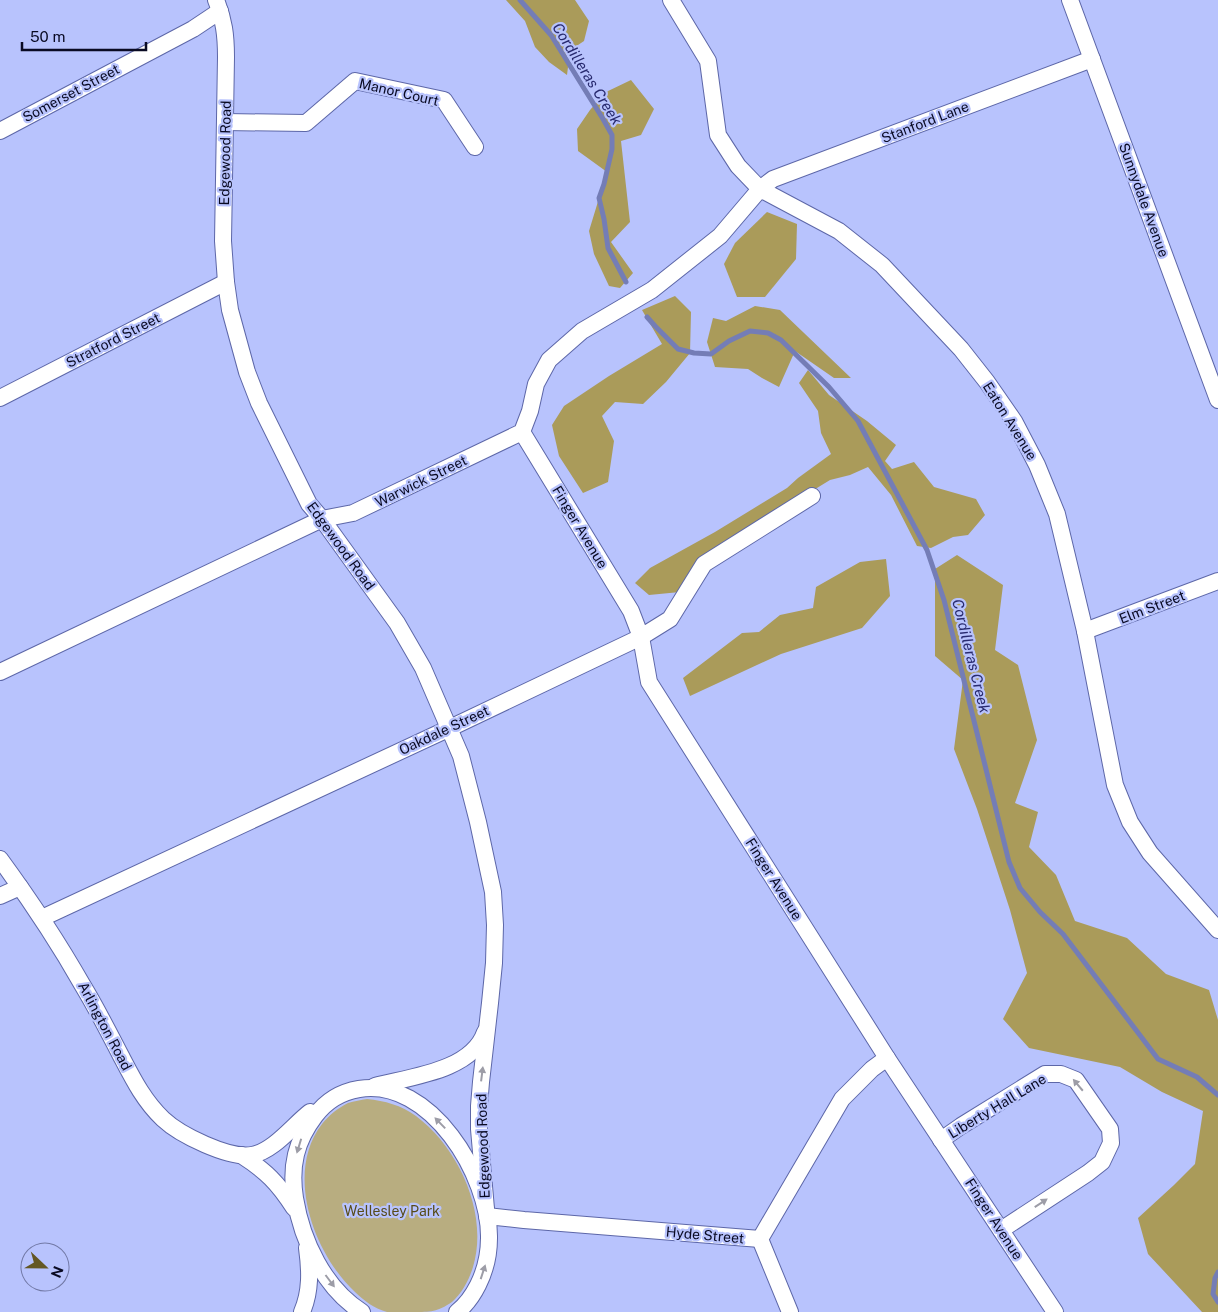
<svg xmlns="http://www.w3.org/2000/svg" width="1218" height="1312" font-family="'Public Sans',sans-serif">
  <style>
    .green { fill: #b8ad80 }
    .forest { fill: #aa9b5a }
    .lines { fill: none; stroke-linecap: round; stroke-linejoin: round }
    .stream { stroke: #747db6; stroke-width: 5 }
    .street-casing { stroke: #5d67a8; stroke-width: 18 }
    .street { stroke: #fff; stroke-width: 16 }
    .oneway { fill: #9d9da7 }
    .labels { text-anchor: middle; stroke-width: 4.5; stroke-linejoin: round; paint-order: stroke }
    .street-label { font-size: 14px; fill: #090a23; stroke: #b8c3fd }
    .park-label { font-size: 14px; fill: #574b19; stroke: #b8c3fd }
    .water-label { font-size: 15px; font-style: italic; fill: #282a6f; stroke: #b8c3fd }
  </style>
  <rect width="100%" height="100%" fill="#b8c3fd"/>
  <!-- green -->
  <path class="green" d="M 367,1099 C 385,1101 401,1105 416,1116 C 459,1148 489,1214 473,1267 C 469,1280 462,1293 452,1302 C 437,1312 431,1312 413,1312 C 405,1312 395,1312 387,1312 C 375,1309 363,1300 355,1292 C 314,1254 284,1173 322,1124 C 329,1115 338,1108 348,1103 C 354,1101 361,1100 367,1099 Z"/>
  <!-- forest -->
  <g class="forest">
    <path d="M 506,0 L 575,0 L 589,21 L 584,41 L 566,53 L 568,67 L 567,75 L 549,62 L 535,47 L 525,21 Z"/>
    <path d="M 631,80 L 654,109 L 641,135 L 621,141 L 630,222 L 611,242 L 633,273 L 620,288 L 609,286 L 594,254 L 589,231 L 607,172 L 578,151 L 577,129 L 590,110 L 606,92 Z"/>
    <path d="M 767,212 L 797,224 L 796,259 L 765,297 L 737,297 L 724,264 L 735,243 Z"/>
    <path d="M 675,296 L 691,312 L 690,353 L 666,382 L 643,404 L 615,402 L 602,416 L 614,441 L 608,482 L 583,493 L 559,456 L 552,425 L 564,406 L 609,376 L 662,344 L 642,310 Z"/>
    <path d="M 755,306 L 780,310 L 851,378 L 834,378 L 795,351 L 779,387 L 762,378 L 748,369 L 715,367 L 707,342 L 713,318 L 726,321 Z"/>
    <path d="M 808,370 L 829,395 L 867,421 L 896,445 L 885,461 L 892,469 L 914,462 L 934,487 L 976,499 L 985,515 L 968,535 L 953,537 L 931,548 L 917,546 L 891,495 L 868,467 L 850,475 L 830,480 L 737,537 L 680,592 L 649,595 L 635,583 L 650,568 L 715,532 L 787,488 L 798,478 L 831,454 L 821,433 L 818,411 L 799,383 Z"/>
    <path d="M 957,555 L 1003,585 L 995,650 L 1018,665 L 1037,740 L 1015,803 L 1038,812 L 1029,847 L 1056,875 L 1075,921 L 1127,938 L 1166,974 L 1209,990 L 1218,1020 L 1218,1312 L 1202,1312 L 1148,1254 L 1138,1218 L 1174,1185 L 1195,1164 L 1203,1111 L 1162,1092 L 1120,1067 L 1029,1048 L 1003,1019 L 1027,973 L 1010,910 L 977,809 L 954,749 L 963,680 L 935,656 L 935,569 Z"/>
    <path d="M 886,559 L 890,596 L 862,628 L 781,654 L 690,696 L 683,678 L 742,633 L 759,632 L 780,615 L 813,608 L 816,587 L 860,562 Z"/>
  </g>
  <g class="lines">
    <!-- stream -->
    <g class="stream">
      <path d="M 520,0 L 551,35 L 603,119 L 612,135 L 612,149 L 604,184 L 599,198 L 604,219 L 608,248 L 626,282"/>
      <path d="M 647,317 L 655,326 L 678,349 L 694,353 L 711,354 L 729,341 L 750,331 L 768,333 L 781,340 L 829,387 L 858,421 L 927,550 L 944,600 L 1009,862 L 1020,888 L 1040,912 L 1063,934 L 1158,1059 L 1197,1077 L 1218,1095"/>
      <path d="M 1218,1272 L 1215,1278 L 1213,1294 L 1218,1302"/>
    </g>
    <!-- street casing -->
    <g class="street-casing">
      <g id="street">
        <path d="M 216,0 C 224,20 226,35 226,57 L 223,241 L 226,282 L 230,310 L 247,372 L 259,403 L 309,504 L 322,519 L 397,623 L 423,668 L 461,756 L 478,822 L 493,892 L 495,925 L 494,963 L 490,1003 L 481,1082 L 479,1106 L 479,1129 L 486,1209"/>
        <path d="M 671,0 L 708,61 L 718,135 L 738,166 L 760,189 L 839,231 L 882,265 L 961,349 L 987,382 L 1014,421 L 1037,465 L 1057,514 L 1085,631 L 1115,785 L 1130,822 L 1150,853 L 1218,930"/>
        <path d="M 1070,0 L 1218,400"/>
        <path d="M 225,122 L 306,123 L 355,81 L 444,100 L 475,147"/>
        <path d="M 0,131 L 193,29 L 220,11"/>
        <path d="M 0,398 L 226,282"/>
        <path d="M 522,432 L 631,611 L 641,637 L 649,682 L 887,1058 L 1055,1312"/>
        <path d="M 1085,631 L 1218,581"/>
        <path d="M 0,672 L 322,519 L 353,513 L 522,432 L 530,411 L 536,384 L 549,360 L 582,331 L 652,290 L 720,236 L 760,189 L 773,179 L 1092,59"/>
        <path d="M 0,859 C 30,900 58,942 83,986 C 97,1009 109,1033 121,1056 C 133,1079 144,1101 163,1119 C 180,1135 229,1159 252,1155 C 274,1151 293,1125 310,1112"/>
        <path d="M 0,896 L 20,887"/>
        <path d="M 42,918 L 450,728 L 641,637 L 670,619 L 704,564 L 812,496"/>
        <path d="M 375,1086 C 409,1077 472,1071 485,1032"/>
        <path d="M 941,1140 L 961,1126 L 1045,1074 L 1061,1074 L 1076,1080 L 1110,1129 L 1111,1143 L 1102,1162 L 1088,1173 L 1001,1230"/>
        <path d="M 241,1155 C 266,1171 278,1183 294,1208"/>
        <path d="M 487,1216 L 524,1220 L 760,1239 L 842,1099 L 872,1069 L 887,1058"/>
        <path d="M 760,1239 L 790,1312"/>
        <path d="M 302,1312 C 311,1291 310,1270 307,1248"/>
        <path d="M 362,1312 C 324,1288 302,1241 295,1198 C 290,1166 296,1141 315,1116 C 326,1101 341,1092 359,1089 C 430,1077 490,1176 489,1238 C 489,1254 485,1271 478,1285 C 473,1295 466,1305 457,1312"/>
      </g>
    </g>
    <!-- street -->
    <use href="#street" class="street"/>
  </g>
  <!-- one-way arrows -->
  <defs><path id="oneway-solid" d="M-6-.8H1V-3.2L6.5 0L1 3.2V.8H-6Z" transform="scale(1.25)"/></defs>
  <g class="oneway">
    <use href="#oneway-solid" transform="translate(482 1074) rotate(-83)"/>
    <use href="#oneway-solid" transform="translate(1078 1085) rotate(-130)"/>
    <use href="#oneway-solid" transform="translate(440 1123) rotate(-134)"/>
    <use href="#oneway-solid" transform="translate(299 1146) rotate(107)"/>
    <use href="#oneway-solid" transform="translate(1041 1203) rotate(-33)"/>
    <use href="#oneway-solid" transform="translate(483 1272) rotate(-72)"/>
    <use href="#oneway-solid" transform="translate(330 1281) rotate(53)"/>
  </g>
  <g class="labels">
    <!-- street labels -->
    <g class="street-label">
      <text transform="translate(399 92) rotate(13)" y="5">Manor Court</text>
      <text transform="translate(71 93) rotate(-28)" y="5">Somerset Street</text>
      <text transform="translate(925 122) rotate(-21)" y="5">Stanford Lane</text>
      <text transform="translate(225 153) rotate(-89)" y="5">Edgewood Road</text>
      <text transform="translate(1144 200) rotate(70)" y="5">Sunnydale Avenue</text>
      <text transform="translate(113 340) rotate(-27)" y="5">Stratford Street</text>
      <text transform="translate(1010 421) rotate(58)" y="5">Eaton Avenue</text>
      <text transform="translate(421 481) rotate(-26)" y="5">Warwick Street</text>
      <text transform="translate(580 527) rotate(59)" y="5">Finger Avenue</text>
      <text transform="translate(341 546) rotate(54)" y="5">Edgewood Road</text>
      <text transform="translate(1152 607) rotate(-21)" y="5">Elm Street</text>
      <text transform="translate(444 730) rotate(-25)" y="5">Oakdale Street</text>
      <text transform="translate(774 879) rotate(58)" y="5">Finger Avenue</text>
      <text transform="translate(105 1026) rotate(62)" y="5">Arlington Road</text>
      <text transform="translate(997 1106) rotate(-31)" y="5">Liberty Hall Lane</text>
      <text transform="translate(483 1146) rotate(-92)" y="5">Edgewood Road</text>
      <text transform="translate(994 1219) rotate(57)" y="5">Finger Avenue</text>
      <text transform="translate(705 1235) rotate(5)" y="5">Hyde Street</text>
    </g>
    <!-- park labels -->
    <g class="park-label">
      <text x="392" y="1216">Wellesley Park</text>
    </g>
    <!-- water labels -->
    <g class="water-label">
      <text transform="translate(587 74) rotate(58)" y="5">Cordilleras Creek</text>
      <text transform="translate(971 656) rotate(76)" y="5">Cordilleras Creek</text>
    </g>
  </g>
  <!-- north arrow -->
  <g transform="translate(45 1267) rotate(112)"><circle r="24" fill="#b8c3fd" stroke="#7279a6"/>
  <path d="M0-4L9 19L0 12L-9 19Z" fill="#645724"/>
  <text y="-8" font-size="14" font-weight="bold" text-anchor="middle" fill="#090a23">N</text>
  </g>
  <!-- scale -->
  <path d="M22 42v8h124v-8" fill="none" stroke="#090a23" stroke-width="2.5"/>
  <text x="30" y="42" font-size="15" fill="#090a23" stroke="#b8c3fd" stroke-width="4" paint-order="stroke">50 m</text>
</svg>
